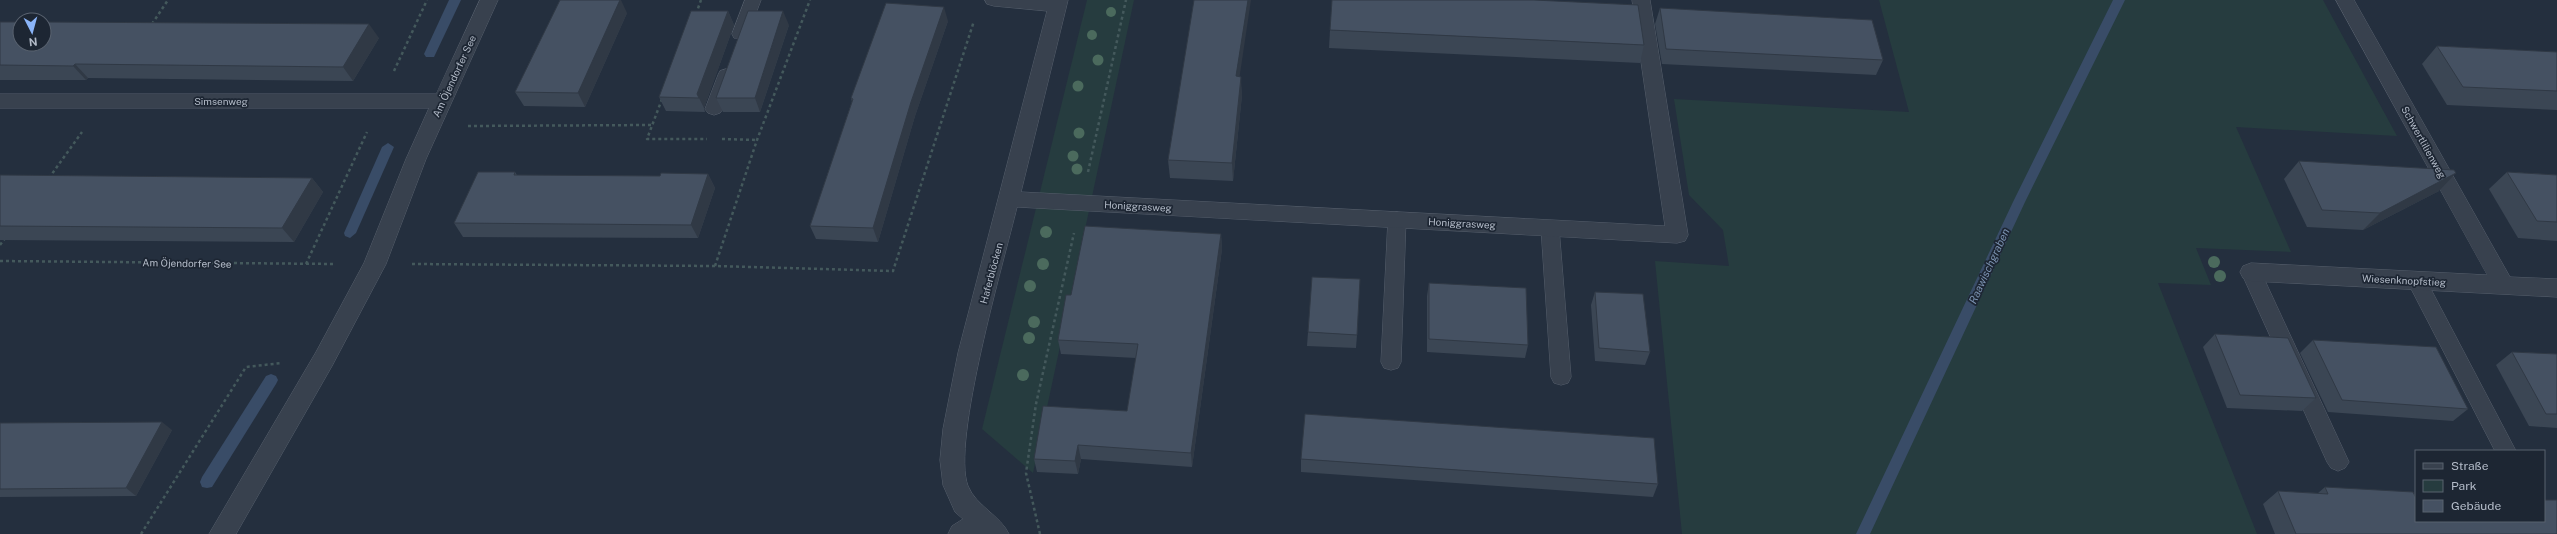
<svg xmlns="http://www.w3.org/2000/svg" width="2557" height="534" font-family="'Public Sans',sans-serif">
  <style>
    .green { fill: #263c3f }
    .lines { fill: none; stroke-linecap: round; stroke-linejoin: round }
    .stream { fill: #394c67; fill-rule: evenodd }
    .lane-casing { stroke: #565f6c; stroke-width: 1 }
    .street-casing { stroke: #565f6c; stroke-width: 1 }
    .path { stroke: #44595c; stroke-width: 2.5; stroke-dasharray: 3 3; stroke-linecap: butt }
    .lane { fill: #38414e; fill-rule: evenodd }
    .street { fill: #38414e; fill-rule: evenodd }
    .tree { fill: #4b6a5d }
    .wall { fill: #3b4654 }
    .shaded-wall { fill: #303945 }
    .building { fill: #455162; stroke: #303945 }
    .labels { text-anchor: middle; stroke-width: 3.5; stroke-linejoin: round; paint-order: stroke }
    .street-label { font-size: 10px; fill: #b4bcc9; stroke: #1d2633 }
    .water-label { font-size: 11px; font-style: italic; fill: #7c92b1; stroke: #1d2633 }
  </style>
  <rect width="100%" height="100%" fill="#242f3e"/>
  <!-- green -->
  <g class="green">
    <path d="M 1087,0 L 1134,0 L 1033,473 L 982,429 Z"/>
    <path d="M 1879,0 L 2323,0 L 2397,136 L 2236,127 L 2291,252 L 2196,248 L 2211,285 L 2158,283 L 2257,534 L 1682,534 L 1655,261 L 1729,266 L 1723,230 L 1689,195 L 1674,99 L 1909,112 Z"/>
  </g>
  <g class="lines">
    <!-- stream -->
    <g class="stream">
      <path d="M 449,0 L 461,0 L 434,57 L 426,57 L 424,54 Z"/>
      <path d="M 2113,0 L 2125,0 L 2025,202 L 1870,534 L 1856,534 L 2013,202 Z"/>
      <path d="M 388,143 L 394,147 L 356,233 L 350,238 L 345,236 L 344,233 L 382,147 Z"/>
      <path d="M 271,374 L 276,376 L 278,380 L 276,384 L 212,487 L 207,488 L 202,487 L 200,482 L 202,477 L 266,376 Z"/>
    </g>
    <!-- lane casing -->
    <g class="lane-casing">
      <g id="lane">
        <path d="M 745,0 L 761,0 L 748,34 L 746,38 L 734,38 L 732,34 Z"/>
        <path d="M 726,69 L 732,71 L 734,75 L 723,109 L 720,113 L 714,115 L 708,113 L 705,109 L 718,75 L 720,71 Z"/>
        <path d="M 1397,212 L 1404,214 L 1406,219 L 1401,362 L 1398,368 L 1391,370 L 1384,368 L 1381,362 L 1388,219 L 1390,214 Z"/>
        <path d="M 1550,221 L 1557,223 L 1559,228 L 1571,377 L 1568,383 L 1561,385 L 1554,383 L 1551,377 L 1541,228 L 1543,223 Z"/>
        <path d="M 2251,264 L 2258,267 L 2261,272 L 2349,462 L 2345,468 L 2338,471 L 2331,468 L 2327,462 L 2241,272 L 2244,267 Z"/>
        <path d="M 2417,273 L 2424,276 L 2516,451 L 2495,451 L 2407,281 L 2410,276 Z"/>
      </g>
    </g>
    <!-- street casing -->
    <g class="street-casing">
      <g id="street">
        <path d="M 480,0 L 498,0 L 426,159 L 386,264 L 332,366 L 236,534 L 209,534 L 316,352 L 364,263 L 406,159 L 429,108 L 0,108 L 0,94 L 436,94 Z"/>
        <path d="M 985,0 L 1068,0 L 1021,192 L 1665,226 L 1632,0 L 1650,0 L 1688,235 L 1685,241 L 1677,243 L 1017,207 C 1004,261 951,442 968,486 C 976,506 1000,515 1009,534 L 948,534 L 952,526 L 963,519 L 955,512 L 943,485 L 940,460 L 943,429 L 958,353 L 1047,11 L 994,6 L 987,4 Z"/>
        <path d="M 2336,0 L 2354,0 L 2510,277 L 2557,279 L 2557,297 L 2251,281 L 2243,278 L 2240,272 L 2243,266 L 2251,263 L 2487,275 Z"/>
      </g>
    </g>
    <!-- path -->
    <g class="path">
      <path d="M 696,14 L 701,0"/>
      <path d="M 152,24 L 168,0"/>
      <path d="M 394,71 L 427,0"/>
      <path d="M 662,99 L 647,139 L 707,139"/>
      <path d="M 468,126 L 652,125"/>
      <path d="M 722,139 L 757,140"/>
      <path d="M 1088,172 L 1126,0"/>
      <path d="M 49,178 L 82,132"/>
      <path d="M 0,245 L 6,237"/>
      <path d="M 0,261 L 335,264"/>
      <path d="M 306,264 L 367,132"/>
      <path d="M 412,264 L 715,266 L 893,271 L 974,21"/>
      <path d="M 715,266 L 757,140 L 810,0"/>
      <path d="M 141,534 L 246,367 L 282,363"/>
      <path d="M 1040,534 L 1026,473 L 1036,404 L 1074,233"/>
    </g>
    <!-- lane -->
    <use href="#lane" class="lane"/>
    <!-- street -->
    <use href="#street" class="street"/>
  </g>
  <!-- trees -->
  <g class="tree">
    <circle cx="1111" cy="12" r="5"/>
    <circle cx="1092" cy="35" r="5"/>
    <circle cx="1098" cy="60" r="5.5"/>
    <circle cx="1078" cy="86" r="5.5"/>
    <circle cx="1079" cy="133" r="5.5"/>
    <circle cx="1073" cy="156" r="5.5"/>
    <circle cx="1077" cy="169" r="5.5"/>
    <circle cx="1046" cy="232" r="6"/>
    <circle cx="2214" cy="262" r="6"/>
    <circle cx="1043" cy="264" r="6"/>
    <circle cx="2220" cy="276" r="6"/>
    <circle cx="1030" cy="286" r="6"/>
    <circle cx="1034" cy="322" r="6"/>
    <circle cx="1029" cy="338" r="6"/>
    <circle cx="1023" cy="375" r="6"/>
  </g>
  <!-- wall -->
  <g class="wall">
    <path d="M 1660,8 L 1883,60 L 1876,75 L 1662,64 L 1655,24 Z"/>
    <path d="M 728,11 L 734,25 L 704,108 L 705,112 L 666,111 L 659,97 Z"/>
    <path d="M 627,13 L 585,107 L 524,106 L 515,92 Z"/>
    <path d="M 948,21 L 915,116 L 878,242 L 816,239 L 810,226 L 852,102 L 851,98 Z"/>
    <path d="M 0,22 L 379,38 L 353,81 L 88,78 L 86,80 L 0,80 Z"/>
    <path d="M 789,25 L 760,112 L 723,112 L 716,98 Z"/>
    <path d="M 1330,30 L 1644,45 L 1640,63 L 1329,48 Z"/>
    <path d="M 2437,46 L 2557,52 L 2557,110 L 2447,105 L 2422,64 Z"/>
    <path d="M 1240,77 L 1242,95 L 1233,181 L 1170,178 L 1168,160 Z"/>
    <path d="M 2299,161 L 2439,191 L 2363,230 L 2307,227 L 2284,179 Z"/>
    <path d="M 515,172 L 517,175 L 660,176 L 708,174 L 715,188 L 698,238 L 463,237 L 454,223 Z"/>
    <path d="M 2507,172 L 2557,175 L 2557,241 L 2518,238 L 2489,189 Z"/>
    <path d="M 0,175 L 312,178 L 323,192 L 294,242 L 0,240 Z"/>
    <path d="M 1221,234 L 1222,249 L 1192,467 L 1081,459 L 1078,474 L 1037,472 L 1034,459 L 1127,411 L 1136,358 L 1061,354 L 1058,340 L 1071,295 Z"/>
    <path d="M 1429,283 L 1528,345 L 1525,358 L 1427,352 L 1427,296 Z"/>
    <path d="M 1595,292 L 1650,352 L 1645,365 L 1595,361 L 1591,305 Z"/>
    <path d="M 1308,332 L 1357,335 L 1356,348 L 1307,346 Z"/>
    <path d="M 2215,334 L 2316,398 L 2302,411 L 2227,408 L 2203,347 Z"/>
    <path d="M 2313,340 L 2468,409 L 2453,421 L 2328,412 L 2300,353 Z"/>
    <path d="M 2512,352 L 2557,354 L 2557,428 L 2529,426 L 2496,365 Z"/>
    <path d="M 0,423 L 172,430 L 136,496 L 0,497 Z"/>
    <path d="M 1301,459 L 1658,484 L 1653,497 L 1301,472 Z"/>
    <path d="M 2325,487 L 2416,521 L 2544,521 L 2557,534 L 2275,534 L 2263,504 L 2278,491 L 2318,493 Z"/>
  </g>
  <!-- shaded-wall -->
  <g class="shaded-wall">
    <path d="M 620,0 L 621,0 L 627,13 L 585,107 L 578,93 Z"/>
    <path d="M 1248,0 L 1251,0 L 1237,94 L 1236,76 Z"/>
    <path d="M 944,7 L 948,21 L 915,116 L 878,242 L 873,228 L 911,102 Z"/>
    <path d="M 728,11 L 734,25 L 704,108 L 697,94 Z"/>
    <path d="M 783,11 L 789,25 L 760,112 L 755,98 Z"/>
    <path d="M 369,24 L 379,38 L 353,81 L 343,67 Z"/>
    <path d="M 75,64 L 88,78 L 86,80 L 73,66 Z"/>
    <path d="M 1241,77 L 1242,95 L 1233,181 L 1232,163 Z"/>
    <path d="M 2456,173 L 2439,191 L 2363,230 L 2380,213 Z"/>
    <path d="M 708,174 L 715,188 L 698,238 L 691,225 Z"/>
    <path d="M 312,178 L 323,192 L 294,242 L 282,228 Z"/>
    <path d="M 1221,234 L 1222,249 L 1192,467 L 1191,453 Z"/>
    <path d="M 162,422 L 172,430 L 136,496 L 126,488 Z"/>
    <path d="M 1078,445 L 1081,459 L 1078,474 L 1075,461 Z"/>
  </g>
  <!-- building -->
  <g class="building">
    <path d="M 560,0 L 620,0 L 578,93 L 515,92 Z"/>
    <path d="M 1194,0 L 1248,0 L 1236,76 L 1241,77 L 1232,163 L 1168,160 Z"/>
    <path d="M 1332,0 L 1534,0 L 1638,5 L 1644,45 L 1330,30 Z"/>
    <path d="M 886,3 L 944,7 L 911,102 L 873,228 L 810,226 L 853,99 L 851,98 Z"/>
    <path d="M 1660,8 L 1872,20 L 1883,60 L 1666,49 Z"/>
    <path d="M 691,11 L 728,11 L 697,94 L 699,98 L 659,97 Z"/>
    <path d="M 748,11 L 783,11 L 755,98 L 716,98 Z"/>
    <path d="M 0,22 L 20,22 L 20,44 L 44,44 L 44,22 L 369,24 L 343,67 L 75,64 L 73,66 L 0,65 Z"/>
    <path d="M 2437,46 L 2557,52 L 2557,91 L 2463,87 Z"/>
    <path d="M 2299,161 L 2454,170 L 2456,173 L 2380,213 L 2322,210 Z"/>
    <path d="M 478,172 L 515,172 L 514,175 L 660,176 L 661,173 L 708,174 L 691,225 L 454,223 Z"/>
    <path d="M 2507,172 L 2557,175 L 2557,222 L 2537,221 Z"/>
    <path d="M 0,175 L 312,178 L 282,228 L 0,226 Z"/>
    <path d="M 1085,226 L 1221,234 L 1191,453 L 1078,445 L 1075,461 L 1034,459 L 1043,406 L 1127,411 L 1138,344 L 1058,340 L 1066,295 L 1071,295 Z"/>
    <path d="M 1312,277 L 1360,279 L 1357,335 L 1308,332 Z"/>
    <path d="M 1429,283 L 1526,288 L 1528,345 L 1429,339 Z"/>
    <path d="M 1595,292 L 1643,294 L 1650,352 L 1599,348 Z"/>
    <path d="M 2215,334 L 2288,338 L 2316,398 L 2240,395 Z"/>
    <path d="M 2313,340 L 2436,347 L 2468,409 L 2342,400 Z"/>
    <path d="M 2512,352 L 2557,354 L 2557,414 L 2546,414 Z"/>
    <path d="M 1305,414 L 1654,438 L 1658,484 L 1301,459 Z"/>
    <path d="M 162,422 L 126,488 L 0,489 L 0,423 Z"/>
    <path d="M 2325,487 L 2413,492 L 2416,498 L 2416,521 L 2544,521 L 2544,500 L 2557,500 L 2557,534 L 2296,534 L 2278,491 L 2328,494 Z"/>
  </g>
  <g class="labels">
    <!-- street labels -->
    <g class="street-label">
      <text transform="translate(454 76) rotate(-65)" y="4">Am Öjendorfer See</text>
      <text x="221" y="105">Simsenweg</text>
      <text transform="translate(2424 142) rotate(61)" y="4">Schwertlilienweg</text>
      <text transform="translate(1138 206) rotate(3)" y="4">Honiggrasweg</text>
      <text transform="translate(1462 223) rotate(3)" y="4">Honiggrasweg</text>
      <text transform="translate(187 263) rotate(1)" y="4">Am Öjendorfer See</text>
      <text transform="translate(991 273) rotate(-75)" y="4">Haferblöcken</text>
      <text transform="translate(2404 280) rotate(3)" y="4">Wiesenknopfstieg</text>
    </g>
    <!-- water labels -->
    <g class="water-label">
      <text transform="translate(1989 266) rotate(-65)" y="4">Raawischgraben</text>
    </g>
  </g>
  <!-- legend -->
  <rect x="2415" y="450" width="130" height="72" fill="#1d2633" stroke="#59626f"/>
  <rect x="2423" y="463" width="20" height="6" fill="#38414e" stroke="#59626f"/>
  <text x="2451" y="470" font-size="12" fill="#b4bcc9">Straße</text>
  <rect x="2423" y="480" width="20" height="12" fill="#263c3f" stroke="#59626f"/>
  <text x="2451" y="490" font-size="12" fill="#b4bcc9">Park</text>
  <rect x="2423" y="500" width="20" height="12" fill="#455162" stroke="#59626f"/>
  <text x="2451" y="510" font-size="12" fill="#b4bcc9">Gebäude</text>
  <!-- north arrow -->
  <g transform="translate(32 32) rotate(174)"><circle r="19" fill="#1d2633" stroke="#59626f"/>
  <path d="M0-3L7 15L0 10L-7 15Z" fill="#8ab4f8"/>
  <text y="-6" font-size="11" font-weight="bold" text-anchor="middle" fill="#b4bcc9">N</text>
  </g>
</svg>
